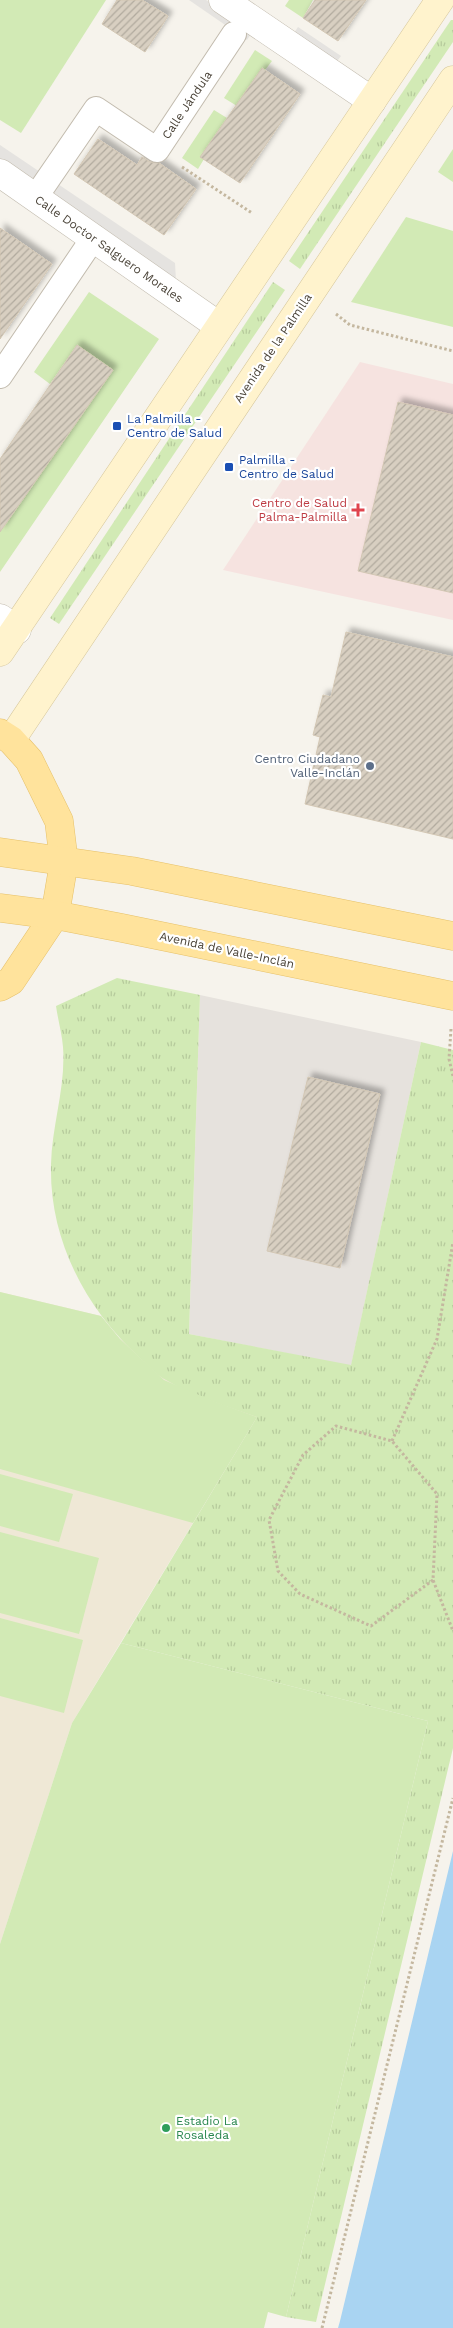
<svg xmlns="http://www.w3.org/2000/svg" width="453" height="2328" font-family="'Work Sans',sans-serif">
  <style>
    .industrial { fill: #e6e2dd }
    .education { fill: #efe8d6 }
    .medical { fill: #f6e3e0 }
    .grass { fill: url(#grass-tufts) }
    .garden { fill: #d2eab5 }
    .parking { fill: #e5e3e0 }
    .water { fill: #a9d4f2 }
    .building { fill: url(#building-hatch); stroke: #d3c7b4; filter: url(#shadow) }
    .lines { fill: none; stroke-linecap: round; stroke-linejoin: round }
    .pedestrian-casing { stroke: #c2bbae; stroke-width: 26 }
    .minor-casing { stroke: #c2bbae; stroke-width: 29 }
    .secondary-casing { stroke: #d6c79b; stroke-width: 29 }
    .primary-casing { stroke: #e6c16a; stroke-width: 29 }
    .path { stroke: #c4b79f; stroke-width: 3; stroke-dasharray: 2.5 2.5; stroke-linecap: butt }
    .pedestrian { stroke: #fff; stroke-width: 24 }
    .minor { stroke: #fff; stroke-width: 28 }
    .secondary { stroke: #fff3cd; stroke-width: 28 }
    .primary { stroke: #ffe39c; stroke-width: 28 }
    .transit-dot { fill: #1a4fb4; stroke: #fff; stroke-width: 2 }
    .health-dot { fill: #e0444e; stroke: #fff; stroke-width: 2 }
    .service-dot { fill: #5c6f8a; stroke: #fff; stroke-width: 2 }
    .leisure-dot { fill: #2e9e5b; stroke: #fff; stroke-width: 2 }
    .labels { text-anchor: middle; stroke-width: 4.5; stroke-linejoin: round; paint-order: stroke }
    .street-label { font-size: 12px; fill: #4b4439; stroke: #fff }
    .transit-label { font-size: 12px; fill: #164399; stroke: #fff; text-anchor: start }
    .health-label { font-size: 12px; fill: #be3a42; stroke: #fff; text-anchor: end }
    .service-label { font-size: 12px; fill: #4e5e75; stroke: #fff; text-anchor: end }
    .leisure-label { font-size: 12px; fill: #27864d; stroke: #fff; text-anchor: start }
  </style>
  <defs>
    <pattern id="grass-tufts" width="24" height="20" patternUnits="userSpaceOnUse" patternTransform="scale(1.25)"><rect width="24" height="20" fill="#d2eab5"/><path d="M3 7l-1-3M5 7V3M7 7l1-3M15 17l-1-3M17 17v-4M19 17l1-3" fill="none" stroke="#b6ca9c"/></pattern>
    <pattern id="building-hatch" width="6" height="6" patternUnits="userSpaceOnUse" patternTransform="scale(1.25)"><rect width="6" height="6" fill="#d8cfc1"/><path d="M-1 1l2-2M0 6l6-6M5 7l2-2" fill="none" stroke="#b1aa9e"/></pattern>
    <filter id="shadow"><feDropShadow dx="4.5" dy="-4.5" stdDeviation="2.5" flood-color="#0004"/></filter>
  </defs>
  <rect width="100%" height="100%" fill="#f6f3ec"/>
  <!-- industrial -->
  <path class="industrial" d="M 200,995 L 421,1042 L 351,1366 L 189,1334 Z"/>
  <!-- education -->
  <path class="education" d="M 0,1292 L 101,1316 L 120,1339 L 257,1417 L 72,1723 L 0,1944 Z"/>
  <!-- medical -->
  <path class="medical" d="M 360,362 L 453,384 L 453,620 L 223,570 Z"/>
  <!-- grass -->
  <g class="grass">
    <path d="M 451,20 L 453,20 L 453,42 L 300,269 L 289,261 Z"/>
    <path d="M 273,282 L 285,290 L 59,624 L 50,618 Z"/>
    <path d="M 117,978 L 200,995 L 189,1334 L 351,1365 L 421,1042 L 453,1050 L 453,1748 L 316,2322 L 286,2317 L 428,1721 L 121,1643 L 257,1417 C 227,1406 194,1397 166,1380 C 156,1375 148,1365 140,1358 C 85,1308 49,1239 51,1164 C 52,1125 66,1086 63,1047 C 62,1034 58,1020 56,1006 Z"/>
  </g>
  <!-- garden -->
  <g class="garden">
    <path d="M 0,0 L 106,0 L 21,133 L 0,120 Z"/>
    <path d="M 289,0 L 313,0 L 303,18 L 285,6 Z"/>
    <path d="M 255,50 L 272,61 L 237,106 L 224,98 Z"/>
    <path d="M 214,110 L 227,118 L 201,156 L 204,159 L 198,169 L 182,158 Z"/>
    <path d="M 453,149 L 453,182 L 438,172 Z"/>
    <path d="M 406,217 L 453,231 L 453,327 L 351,302 Z"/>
    <path d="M 89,292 L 159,339 L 0,572 L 0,532 L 113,370 L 77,345 L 50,384 L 34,372 Z"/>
    <path d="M 0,1292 L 101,1316 L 120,1339 L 164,1380 L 213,1401 L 257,1417 L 193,1523 L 0,1469 Z"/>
    <path d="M 0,1474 L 73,1494 L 59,1542 L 0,1526 Z"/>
    <path d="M 0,1532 L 99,1558 L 79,1634 L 0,1613 Z"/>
    <path d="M 0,1618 L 83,1640 L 64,1713 L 0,1696 Z"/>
    <path d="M 121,1643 L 428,1721 L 286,2317 L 268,2312 L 264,2328 L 0,2328 L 0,1944 L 72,1723 Z"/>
  </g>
  <!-- parking -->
  <g class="parking">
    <path d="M 189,0 L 206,0 L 252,32 L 247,40 Z"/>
    <path d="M 298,27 L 341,56 L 334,65 L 292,36 Z"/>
    <path d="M 0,145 L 175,263 L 176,281 L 0,160 Z"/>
  </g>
  <!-- water -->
  <path class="water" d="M 453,1851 L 453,2328 L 338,2328 L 340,2321 Z"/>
  <!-- building -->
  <g class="building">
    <path d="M 117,0 L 142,0 L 168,16 L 145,52 L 102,24 Z"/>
    <path d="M 315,0 L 366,0 L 338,41 L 303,18 Z"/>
    <path d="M 262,68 L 300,94 L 240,183 L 200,157 Z"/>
    <path d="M 98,139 L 137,165 L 142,157 L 150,162 L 159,163 L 196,189 L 164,235 L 74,174 Z"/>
    <path d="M 0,228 L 52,264 L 0,339 Z"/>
    <path d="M 77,345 L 113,370 L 0,532 L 0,459 Z"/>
    <path d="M 398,402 L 453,415 L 453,593 L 358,571 Z"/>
    <path d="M 346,632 L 453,657 L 453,839 L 305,804 L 320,737 L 313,735 L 323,695 L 331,697 Z"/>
    <path d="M 308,1077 L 380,1094 L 340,1268 L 267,1251 Z"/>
  </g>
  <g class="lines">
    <!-- pedestrian casing -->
    <g class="pedestrian-casing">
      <g id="pedestrian">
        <path d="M 35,198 L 96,109 L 157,150 L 234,34"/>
        <path d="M 0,376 L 94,237"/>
      </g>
    </g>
    <!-- minor casing -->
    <g class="minor-casing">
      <g id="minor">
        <path d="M 223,0 L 372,101"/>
        <path d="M 0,173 L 219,326"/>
        <path d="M 0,618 L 17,630"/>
      </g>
    </g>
    <!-- secondary casing -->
    <g class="secondary-casing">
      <g id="secondary">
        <path d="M 0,652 L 440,0"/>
        <path d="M 11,740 L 453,80"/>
      </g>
    </g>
    <!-- primary casing -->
    <g class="primary-casing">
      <g id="primary">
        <path d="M 0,733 L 11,740 L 29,760 L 59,821 L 64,862 L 55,915 L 11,981 L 0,987"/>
        <path d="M 0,852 L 132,871 L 453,936"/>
        <path d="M 0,908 L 55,915 L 122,928 L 453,996"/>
      </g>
    </g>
    <!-- path -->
    <g class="path">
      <path d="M 182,167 L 252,213"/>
      <path d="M 336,314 L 350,325 L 453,351"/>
      <path d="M 451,1029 L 449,1059 L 453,1076"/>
      <path d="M 392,1441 L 437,1339 L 453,1242"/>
      <path d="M 433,1580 L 371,1626 L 300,1594 L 278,1571 L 269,1520 L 303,1455 L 336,1426 L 392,1441 L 437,1494 L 433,1580 L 453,1631"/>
      <path d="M 322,2328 L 453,1798"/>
    </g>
    <!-- pedestrian -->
    <use href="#pedestrian" class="pedestrian"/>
    <!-- minor -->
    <use href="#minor" class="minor"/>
    <!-- secondary -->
    <use href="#secondary" class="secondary"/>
    <!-- primary -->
    <use href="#primary" class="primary"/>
  </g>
  <!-- markers -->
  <g class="transit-dot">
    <rect x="112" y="421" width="10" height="10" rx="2.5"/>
    <rect x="224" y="462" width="10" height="10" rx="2.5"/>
  </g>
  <path class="health-dot" d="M355.5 502.5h5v5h5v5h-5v5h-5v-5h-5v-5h5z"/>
  <circle class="service-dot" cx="370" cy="766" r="5"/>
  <circle class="leisure-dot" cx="166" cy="2128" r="5"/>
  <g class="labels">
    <!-- street labels -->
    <g class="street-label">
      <text transform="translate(187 105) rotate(-56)" y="4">Calle Jándula</text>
      <text transform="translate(109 249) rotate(35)" y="4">Calle Doctor Salguero Morales</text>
      <text transform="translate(273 348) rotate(-56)" y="4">Avenida de la Palmilla</text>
      <text transform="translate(227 950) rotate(12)" y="4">Avenida de Valle-Inclán</text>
    </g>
    <!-- transit labels -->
    <g class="transit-label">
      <text x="127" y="423">La Palmilla -<tspan x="127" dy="14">Centro de Salud</tspan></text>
      <text x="239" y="464">Palmilla -<tspan x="239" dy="14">Centro de Salud</tspan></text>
    </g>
    <!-- health labels -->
    <g class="health-label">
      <text x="347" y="507">Centro de Salud<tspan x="347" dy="14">Palma-Palmilla</tspan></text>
    </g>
    <!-- service labels -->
    <g class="service-label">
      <text x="360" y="763">Centro Ciudadano<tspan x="360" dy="14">Valle-Inclán</tspan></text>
    </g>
    <!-- leisure labels -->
    <g class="leisure-label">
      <text x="176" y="2125">Estadio La<tspan x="176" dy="14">Rosaleda</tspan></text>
    </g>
  </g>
</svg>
